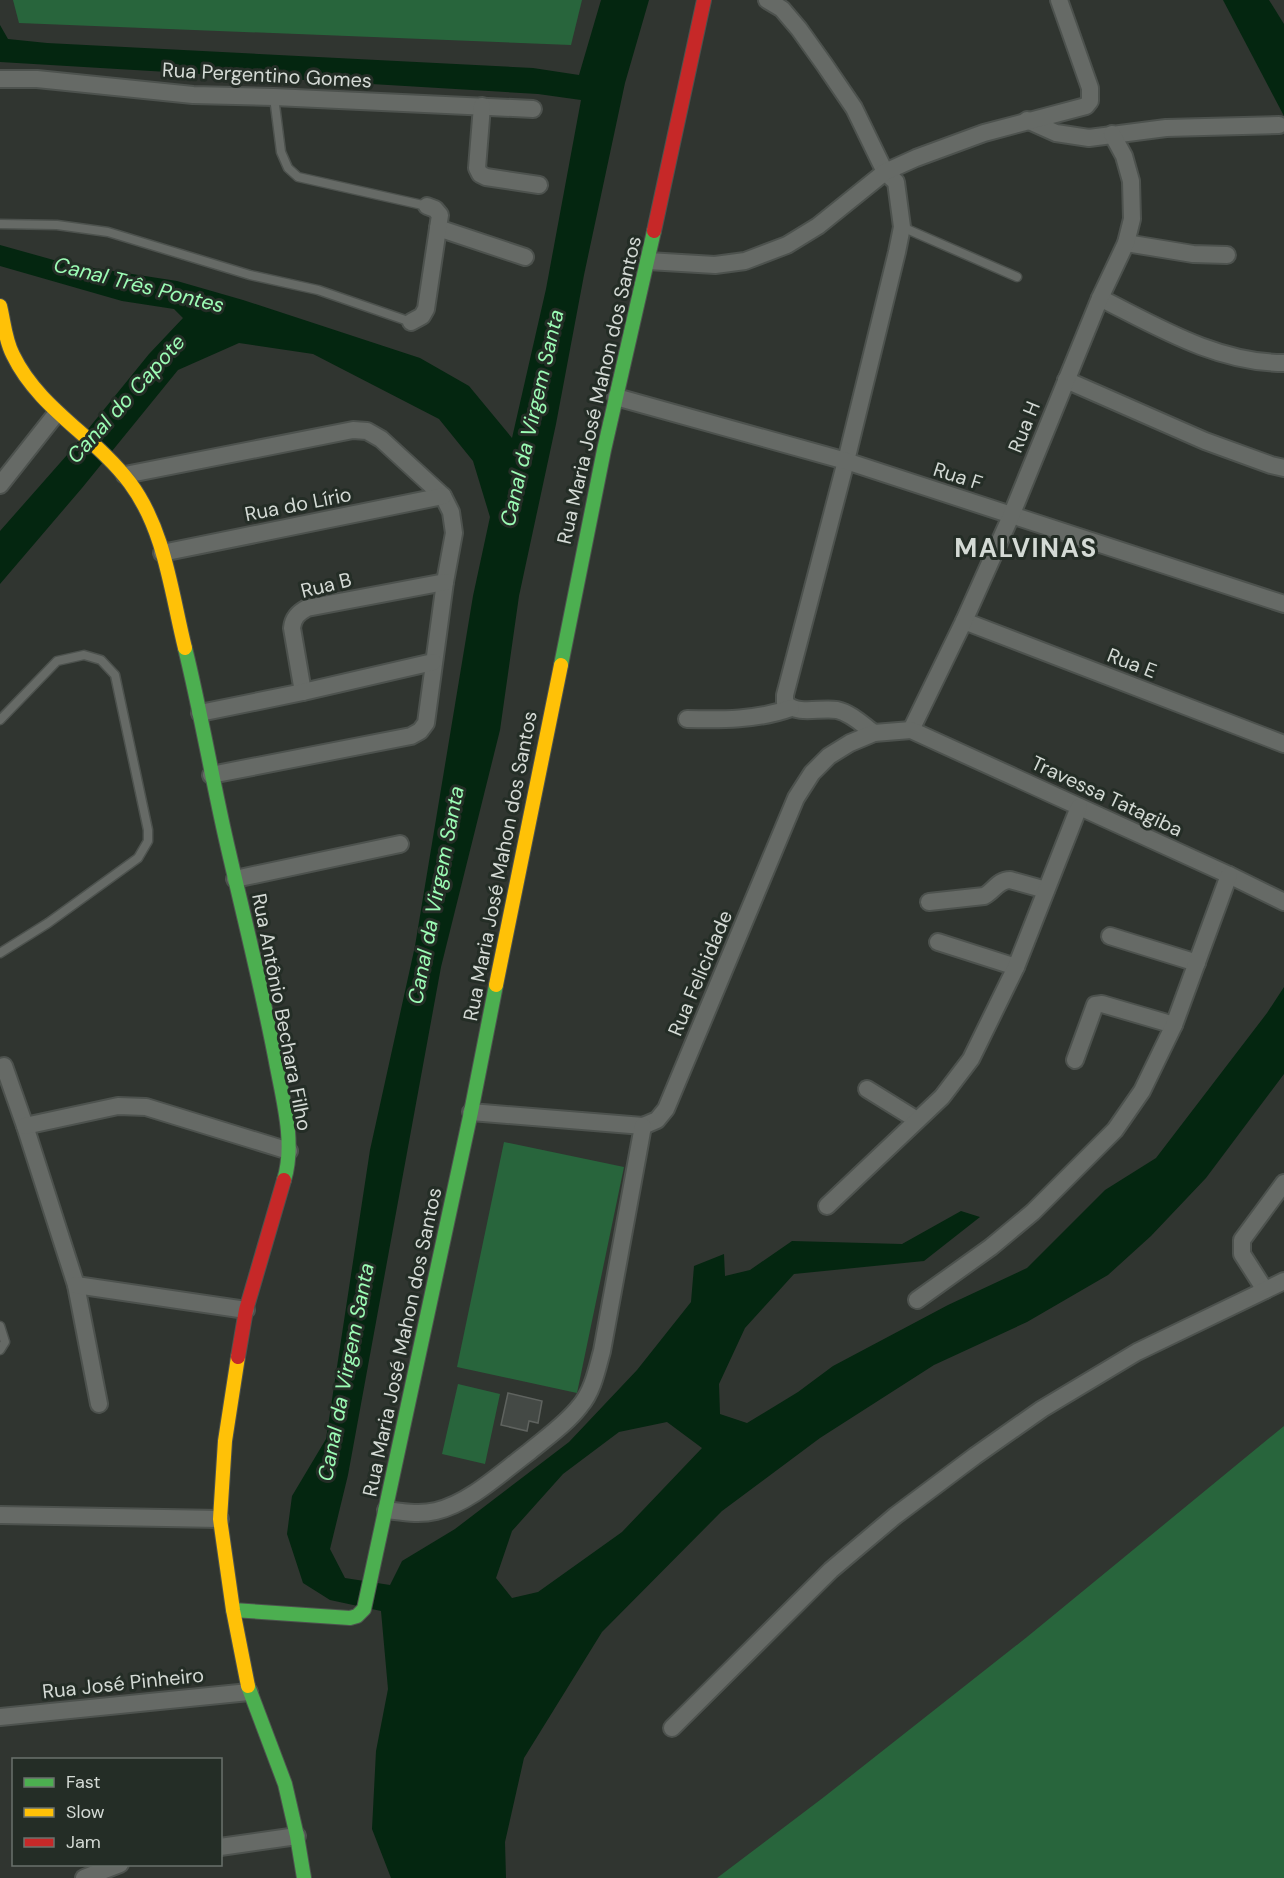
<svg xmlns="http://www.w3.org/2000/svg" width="1284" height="1878" font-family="'DM Sans',sans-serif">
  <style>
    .green { fill: #28653c }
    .water { fill: #042610; fill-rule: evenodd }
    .building { fill: #444945; stroke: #5f635f; stroke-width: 1.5 }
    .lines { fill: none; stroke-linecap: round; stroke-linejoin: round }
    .lane-casing { stroke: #4d524e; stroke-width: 11 }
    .street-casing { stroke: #4d524e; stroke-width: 20 }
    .fast-casing { stroke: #4d524e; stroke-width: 16 }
    .slow-casing { stroke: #4d524e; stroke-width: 16 }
    .jam-casing { stroke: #4d524e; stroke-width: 16 }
    .lane { stroke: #666a66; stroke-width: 8 }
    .street { stroke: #666a66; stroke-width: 16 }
    .fast { stroke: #4caf50; stroke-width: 14 }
    .slow { stroke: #ffc107; stroke-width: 14 }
    .jam { stroke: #c62828; stroke-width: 14 }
    .labels { text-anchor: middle; stroke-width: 6; stroke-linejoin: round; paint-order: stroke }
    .street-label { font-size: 20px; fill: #d4dad5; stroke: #242d26 }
    .water-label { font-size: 21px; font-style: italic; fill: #9cfcb5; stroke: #242d26 }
    .district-label { font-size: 26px; font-weight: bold; letter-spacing: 1.5px; fill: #d4dad5; stroke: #242d26 }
  </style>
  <rect width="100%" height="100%" fill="#303530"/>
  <!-- green -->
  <g class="green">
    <path d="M 13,0 L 582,0 L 571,45 L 19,23 Z"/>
    <path d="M 504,1142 L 624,1167 L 577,1393 L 457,1367 Z"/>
    <path d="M 458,1384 L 500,1394 L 485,1464 L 442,1454 Z"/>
    <path d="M 1284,1426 L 1284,1878 L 717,1878 L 824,1797 L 1027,1637 Z"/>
  </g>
  <!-- water -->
  <g class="water">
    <path d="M 601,0 L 649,0 L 625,83 L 584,275 L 556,424 L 519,596 L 500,730 L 441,967 L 348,1475 L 330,1549 L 345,1578 L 390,1585 L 402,1561 L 455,1529 L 569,1442 L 637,1370 L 691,1302 L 694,1266 L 724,1254 L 725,1276 L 750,1270 L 792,1241 L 902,1244 L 961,1211 L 980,1217 L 924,1261 L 794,1274 L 745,1328 L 719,1384 L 720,1414 L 747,1423 L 798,1392 L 833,1366 L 948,1305 L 1027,1268 L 1105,1190 L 1156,1158 L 1267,1013 L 1284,987 L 1284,1074 L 1206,1178 L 1151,1236 L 1108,1275 L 1027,1322 L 934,1365 L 820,1438 L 722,1511 L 602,1632 L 524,1758 L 505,1842 L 506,1878 L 391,1878 L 372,1829 L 376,1751 L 388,1689 L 381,1611 L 330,1600 L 303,1583 L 287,1534 L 292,1496 L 326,1439 L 370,1150 L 415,946 L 473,596 L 490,517 L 473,461 L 439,419 L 313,354 L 239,343 L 178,370 L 82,488 L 0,584 L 0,531 L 67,455 L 149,354 L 183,318 L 174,309 L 122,301 L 0,266 L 0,245 L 68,264 L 177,281 L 243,300 L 420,358 L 469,386 L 512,438 L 546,289 L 581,100 L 538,94 L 0,62 L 0,25 L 8,39 L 47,43 L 533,68 L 579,75 ZM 667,1422 L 702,1448 L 622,1532 L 538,1592 L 512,1598 L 496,1578 L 512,1531 L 563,1474 L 619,1432 Z"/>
    <path d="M 1223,0 L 1269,0 L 1284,24 L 1284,116 Z"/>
  </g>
  <!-- building -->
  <path class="building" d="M 508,1393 L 542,1401 L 538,1423 L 529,1421 L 527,1431 L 501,1425 Z"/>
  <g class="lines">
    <!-- lane casing -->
    <g class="lane-casing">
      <g id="lane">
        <path d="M 274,97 L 281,152 L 288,168 L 298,177 L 427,206"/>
        <path d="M 0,224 L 57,225 L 108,232 L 250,275 L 318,290 L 411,322"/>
        <path d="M 902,227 L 1017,277"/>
        <path d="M 0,720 L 57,661 L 84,655 L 101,660 L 115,675 L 148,830 L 148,841 L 138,858 L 48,923 L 0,953"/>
        <path d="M 0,1326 L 5,1342 L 0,1350"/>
      </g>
    </g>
    <!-- street casing -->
    <g class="street-casing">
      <g id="street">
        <path d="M 767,0 L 782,9 L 799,29 L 824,64 L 854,108 L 885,172 L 896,182 L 902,227 L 897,252 L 846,461 L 785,695 L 785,703 C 799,716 820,707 837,710 C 851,713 863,725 874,733"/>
        <path d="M 0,79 L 37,79 L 193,95 L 274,97 L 533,109"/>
        <path d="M 482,106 L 477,168 L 480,174 L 486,177 L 539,185"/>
        <path d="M 1027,120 L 1056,133 L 1089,138 L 1166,128 L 1279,125"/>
        <path d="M 438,228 L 525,257"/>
        <path d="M 1126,243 L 1193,254 L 1227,255"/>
        <path d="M 648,261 L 715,265 L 745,261 L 787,245 L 818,226 L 885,172 L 916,158 L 984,133 L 1086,106 L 1090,101 L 1090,88 L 1059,0"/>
        <path d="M 1100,298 C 1158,327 1217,363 1284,363"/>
        <path d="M 411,322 L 422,316 L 426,309 L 440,215 L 435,209 L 427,206"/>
        <path d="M 1066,380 L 1205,441 L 1271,465 L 1284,468"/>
        <path d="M 616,397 L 846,461 L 1284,604"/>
        <path d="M 125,475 L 353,430 L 367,431 L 381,439 L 443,496 L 451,512 L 454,533 L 445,582 L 426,723 L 420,731 L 411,736 L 211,775"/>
        <path d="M 0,485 L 56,414"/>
        <path d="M 162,553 L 443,496"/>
        <path d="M 964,621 L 1284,744"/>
        <path d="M 303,692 L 292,628 C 293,618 298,613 307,608 L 445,582"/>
        <path d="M 200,713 L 303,692 L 433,662"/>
        <path d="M 687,719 C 721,720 758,720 791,708"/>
        <path d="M 911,730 L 964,621 L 1011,516 L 1100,298 L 1126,243 L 1132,219 L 1131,181 L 1124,156 L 1112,134"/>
        <path d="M 235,879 L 400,844"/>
        <path d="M 929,902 L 984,896 C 994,891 998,880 1010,880 L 1046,890"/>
        <path d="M 1110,936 L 1197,963"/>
        <path d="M 938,942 L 1016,967"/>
        <path d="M 1075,1060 L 1095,1005 L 1102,1004 L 1174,1025"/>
        <path d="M 4,1066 L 25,1126 L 76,1285 L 99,1404"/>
        <path d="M 867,1089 L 917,1120"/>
        <path d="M 471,1112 L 643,1126 L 657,1120 L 666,1109 L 796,798 L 812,773 L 829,756 L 850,743 L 874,733 L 911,730 L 1229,875 L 1284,902"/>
        <path d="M 25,1126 L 118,1106 L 146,1107 L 289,1151"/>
        <path d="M 827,1206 L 942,1097 L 971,1059 L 1016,967 L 1079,807"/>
        <path d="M 76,1285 L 246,1310"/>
        <path d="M 1265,1290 L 1242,1254 L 1242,1240 L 1284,1183"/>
        <path d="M 917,1300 L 991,1247 L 1033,1212 L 1115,1130 L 1142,1091 L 1174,1025 L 1229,875"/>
        <path d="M 386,1510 C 403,1512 419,1515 436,1511 C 470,1503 502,1472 529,1452 C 547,1437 566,1424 580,1406 C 593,1391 597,1369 602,1351 L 643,1126"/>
        <path d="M 0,1515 L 220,1519"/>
        <path d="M 0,1717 L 249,1692"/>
        <path d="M 672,1728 L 831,1570 L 895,1516 L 975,1456 L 1042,1409 L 1137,1352 L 1284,1281"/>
        <path d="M 220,1847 L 297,1836"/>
        <path d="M 84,1878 L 120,1864"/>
      </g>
    </g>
    <!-- fast casing -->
    <g class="fast-casing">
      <g id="fast">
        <path d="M 185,648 C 201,713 212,779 227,844 C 244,918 263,992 277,1067 C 284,1103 295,1145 284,1180"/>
        <path d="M 561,665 L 604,450 L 654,231"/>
        <path d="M 233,1610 L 350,1618 L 357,1616 L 364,1609 L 471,1112 L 496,985"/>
        <path d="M 248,1686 L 285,1784 L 297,1836 L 304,1878"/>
      </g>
    </g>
    <!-- slow casing -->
    <g class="slow-casing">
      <g id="slow">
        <path d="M 0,306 C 4,322 5,340 13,355 C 39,409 95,436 130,483 C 165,530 171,592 185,648"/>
        <path d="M 496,985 L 561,665"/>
        <path d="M 238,1357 L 225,1441 L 220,1519 L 233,1610 L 248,1686"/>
      </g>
    </g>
    <!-- jam casing -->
    <g class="jam-casing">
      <g id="jam">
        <path d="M 654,231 L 704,0"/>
        <path d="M 238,1357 L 246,1310 L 284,1180"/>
      </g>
    </g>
    <!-- lane -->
    <use href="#lane" class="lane"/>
    <!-- street -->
    <use href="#street" class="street"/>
    <!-- fast -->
    <use href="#fast" class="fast"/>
    <!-- slow -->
    <use href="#slow" class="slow"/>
    <!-- jam -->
    <use href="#jam" class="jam"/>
  </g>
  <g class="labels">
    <!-- street labels -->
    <g class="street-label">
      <text transform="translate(267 75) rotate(3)" y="7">Rua Pergentino Gomes</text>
      <text transform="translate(599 390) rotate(-77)" y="7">Rua Maria José Mahon dos Santos</text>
      <text transform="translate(1024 427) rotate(-68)" y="7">Rua H</text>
      <text transform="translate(958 476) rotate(18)" y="7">Rua F</text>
      <text transform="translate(298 504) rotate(-11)" y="7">Rua do Lírio</text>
      <text transform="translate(326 585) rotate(-14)" y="7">Rua B</text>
      <text transform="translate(1132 663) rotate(21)" y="7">Rua E</text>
      <text transform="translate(1107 796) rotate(25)" y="7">Travessa Tatagiba</text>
      <text transform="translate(500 866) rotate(-79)" y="7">Rua Maria José Mahon dos Santos</text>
      <text transform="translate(700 973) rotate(-67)" y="7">Rua Felicidade</text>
      <text transform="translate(282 1012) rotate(79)" y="7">Rua Antônio Bechara Filho</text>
      <text transform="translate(402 1342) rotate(-78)" y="7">Rua Maria José Mahon dos Santos</text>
      <text transform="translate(123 1683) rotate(-6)" y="7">Rua José Pinheiro</text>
    </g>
    <!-- water labels -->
    <g class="water-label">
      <text transform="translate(139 285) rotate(14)" y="7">Canal Três Pontes</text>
      <text transform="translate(126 399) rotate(-48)" y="7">Canal do Capote</text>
      <text transform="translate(532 418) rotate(-77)" y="7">Canal da Virgem Santa</text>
      <text transform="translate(436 895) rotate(-79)" y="7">Canal da Virgem Santa</text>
      <text transform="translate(346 1372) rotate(-79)" y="7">Canal da Virgem Santa</text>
    </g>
    <!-- district labels -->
    <g class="district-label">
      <text x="1026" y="557">MALVINAS</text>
    </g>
  </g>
  <!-- legend -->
  <rect x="12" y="1758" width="210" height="108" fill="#242d26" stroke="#6a726c" stroke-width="1.5"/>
  <rect x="24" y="1778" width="30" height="9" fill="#4caf50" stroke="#6a726c" stroke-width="1.5"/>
  <text x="66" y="1788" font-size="18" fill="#d4dad5">Fast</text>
  <rect x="24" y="1808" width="30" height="9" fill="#ffc107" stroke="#6a726c" stroke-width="1.5"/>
  <text x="66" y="1818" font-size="18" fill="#d4dad5">Slow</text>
  <rect x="24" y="1838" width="30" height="9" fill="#c62828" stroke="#6a726c" stroke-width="1.5"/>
  <text x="66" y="1848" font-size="18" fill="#d4dad5">Jam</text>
</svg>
